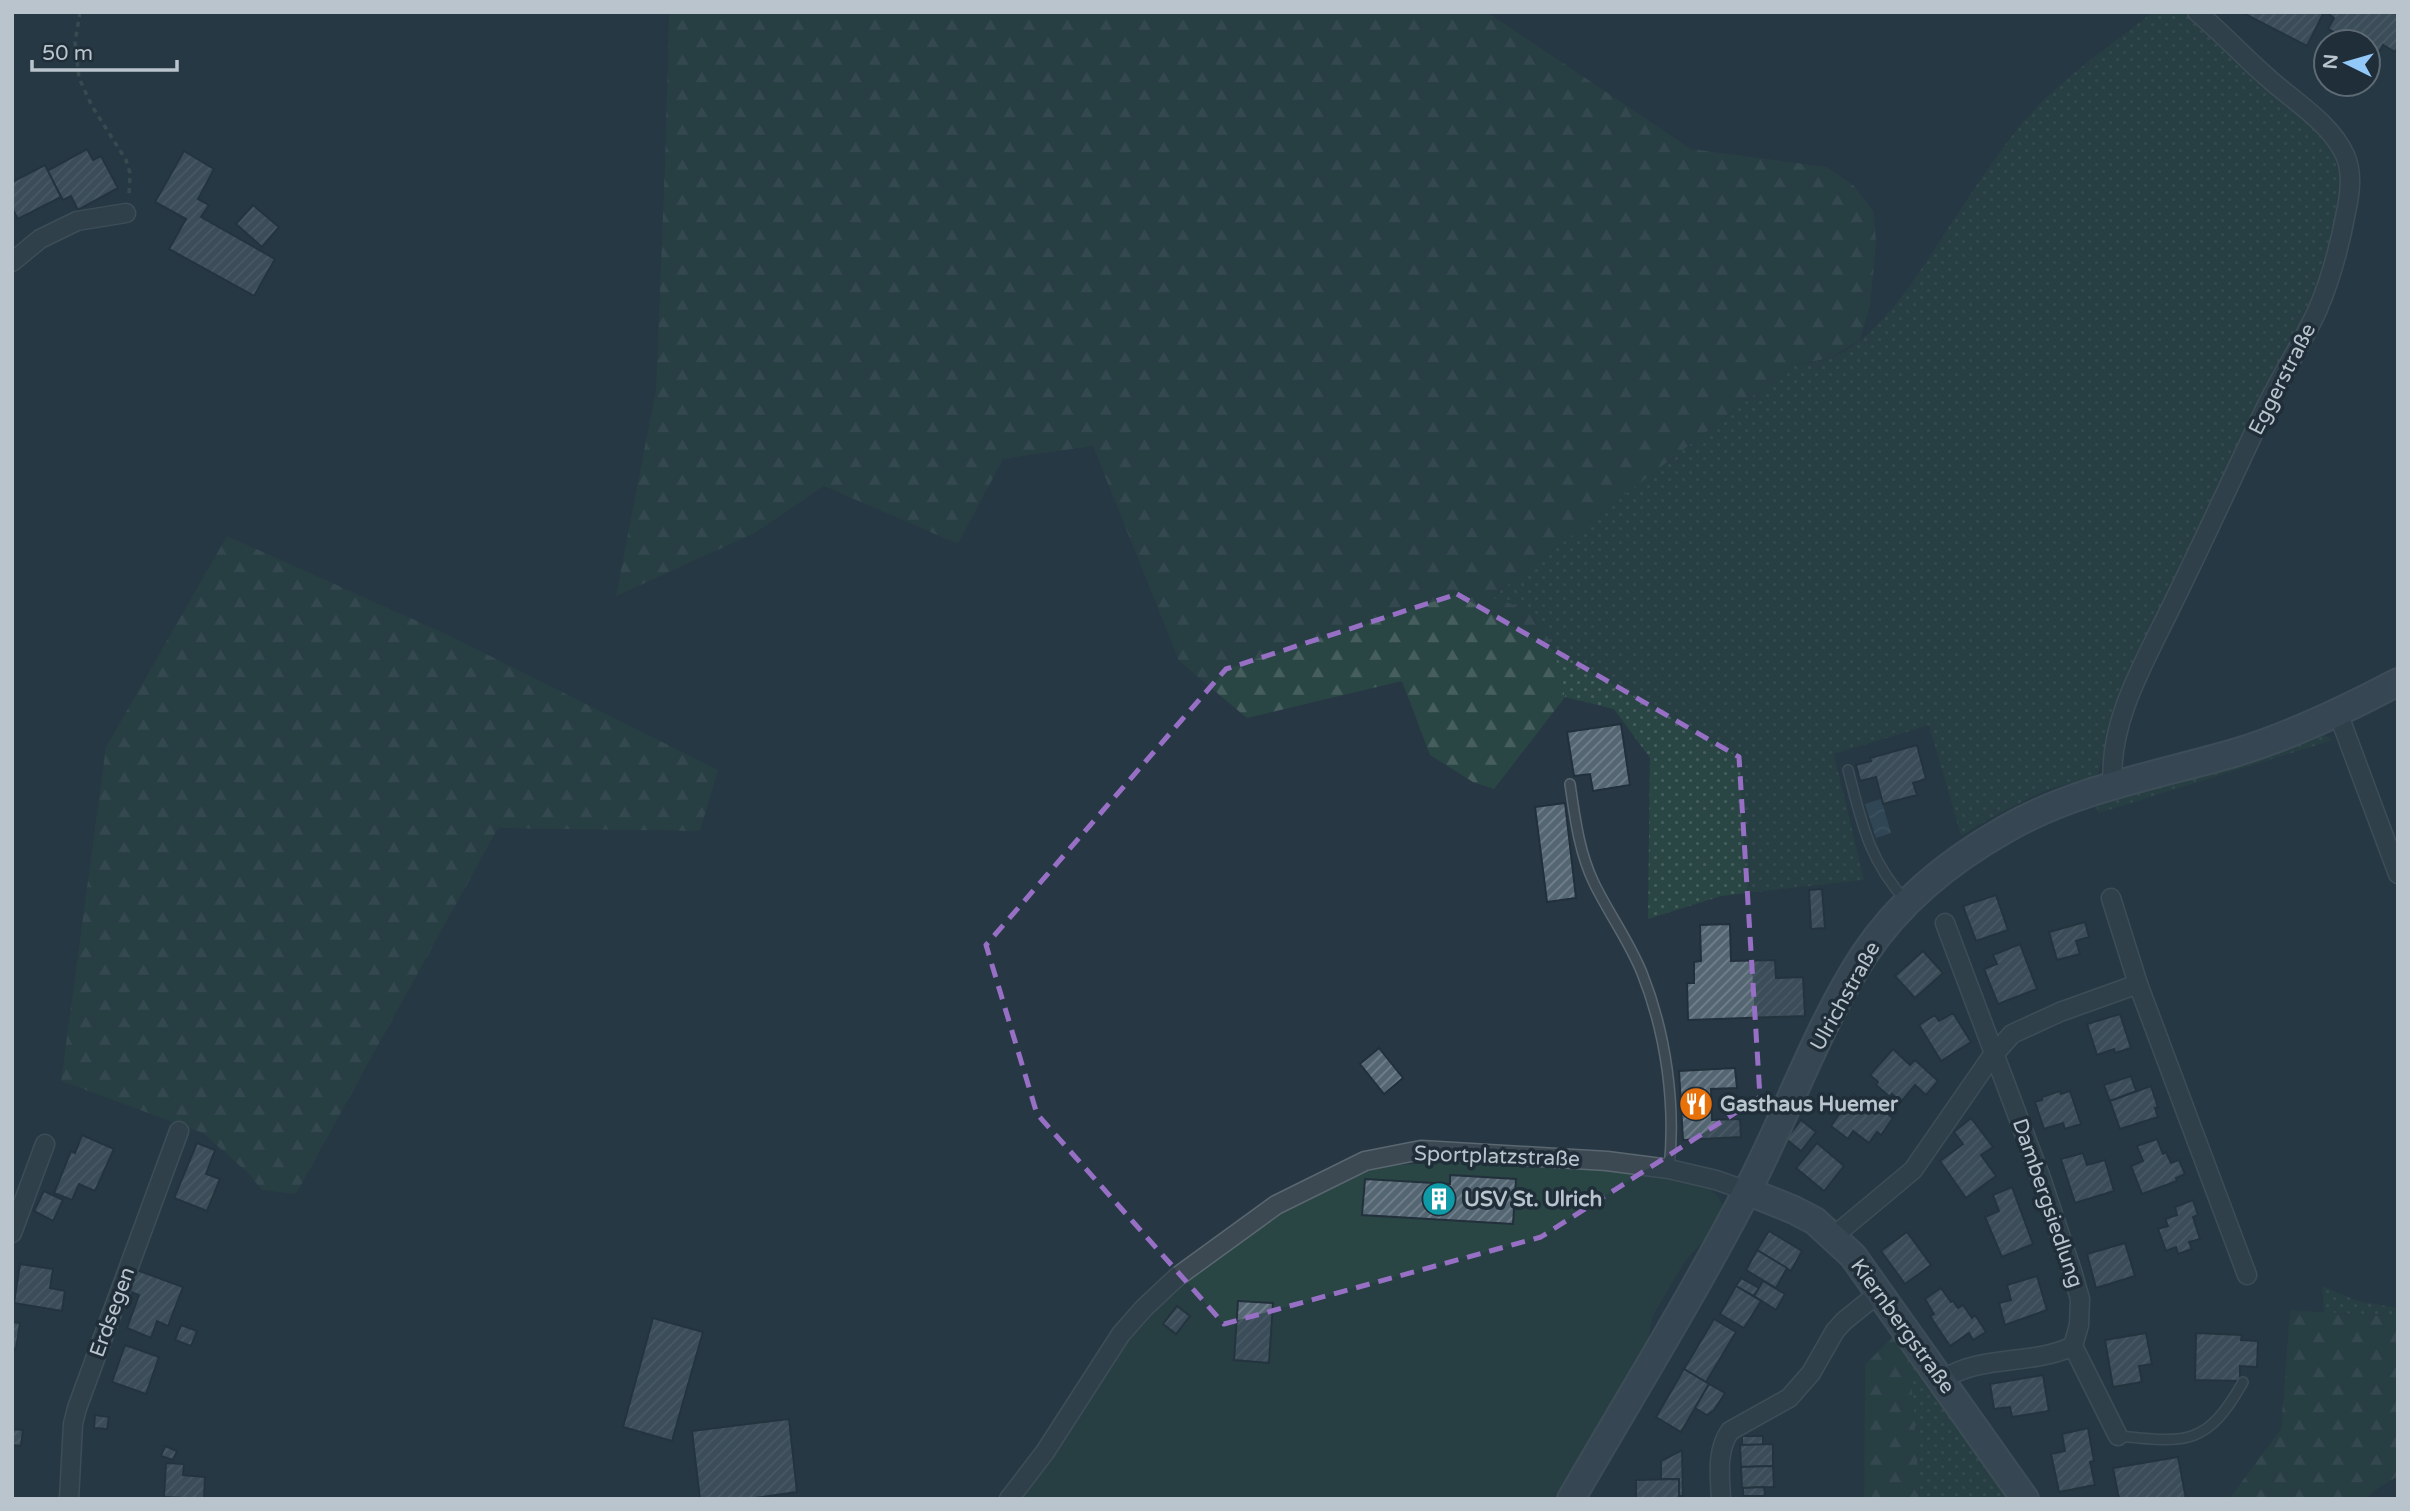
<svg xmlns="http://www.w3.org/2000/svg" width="2410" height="1511" font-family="'Varela Round',sans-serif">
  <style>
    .grass { fill: url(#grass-dots) }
    .forest { fill: url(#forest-firs) }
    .pitch { fill: #294544 }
    .water { fill: url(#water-waves) }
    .building { fill: url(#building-hatch); stroke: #22303b; stroke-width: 2 }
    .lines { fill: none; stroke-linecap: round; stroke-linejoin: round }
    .lane-casing { stroke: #5a6771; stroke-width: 12 }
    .street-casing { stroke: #5a6771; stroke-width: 21 }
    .secondary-casing { stroke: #5a6771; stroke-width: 30 }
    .path { stroke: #4a6261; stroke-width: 3.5; stroke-dasharray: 5 5; stroke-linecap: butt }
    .lane { stroke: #3c4953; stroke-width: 9 }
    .street { stroke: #3c4953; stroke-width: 18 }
    .secondary { stroke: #4a5966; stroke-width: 26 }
    .marked { fill: none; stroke: #9770c5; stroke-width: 5; stroke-dasharray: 14 9; stroke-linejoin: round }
    .labels { text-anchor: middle; stroke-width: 7; stroke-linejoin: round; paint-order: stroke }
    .street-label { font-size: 21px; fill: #b9c4cd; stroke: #202e39 }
    .poi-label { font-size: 21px; font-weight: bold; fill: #b9c4cd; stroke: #202e39; text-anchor: start }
  </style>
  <defs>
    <pattern id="grass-dots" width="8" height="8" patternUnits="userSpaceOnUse" patternTransform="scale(1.75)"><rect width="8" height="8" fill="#294544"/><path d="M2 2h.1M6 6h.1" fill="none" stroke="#465e5e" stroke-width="1.8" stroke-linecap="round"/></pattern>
    <pattern id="forest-firs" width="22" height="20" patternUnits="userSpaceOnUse" patternTransform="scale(1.75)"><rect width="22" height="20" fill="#294544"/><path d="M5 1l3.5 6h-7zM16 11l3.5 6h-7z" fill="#465e5e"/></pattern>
    <pattern id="water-waves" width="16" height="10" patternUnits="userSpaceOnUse" patternTransform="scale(1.75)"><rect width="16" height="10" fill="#3e586c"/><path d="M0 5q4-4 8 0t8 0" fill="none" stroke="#586e80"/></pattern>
    <pattern id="building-hatch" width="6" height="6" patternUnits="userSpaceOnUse" patternTransform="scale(1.75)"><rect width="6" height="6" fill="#556673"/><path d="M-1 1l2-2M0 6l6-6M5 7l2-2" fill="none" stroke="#73818c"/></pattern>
  </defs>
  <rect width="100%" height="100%" fill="#273844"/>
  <!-- grass -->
  <g class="grass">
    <path d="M 2153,12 L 2189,12 L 2317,128 L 2330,144 L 2341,177 L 2340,203 L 2332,240 L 2315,296 L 2257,407 L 2117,709 L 2098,774 C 2081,783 2062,784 2045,791 C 2016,804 1988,819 1961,836 L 1929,725 L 1834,754 L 1864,880 L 1721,896 L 1648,919 L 1650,758 L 1614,709 L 1565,697 L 1556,661 L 1491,598 L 1793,365 C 1805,363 1819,362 1830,358 C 1881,339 1924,265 1952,222 C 1974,189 1998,152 2023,122 C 2060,79 2109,47 2153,12 Z"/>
    <path d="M 2315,733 L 2323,734 L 2333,740 L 2099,813 L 2094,803 Z"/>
    <path d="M 2322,1286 L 2358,1301 L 2398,1308 L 2398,1317 L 2324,1312 Z"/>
    <path d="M 1895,1334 L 2015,1499 L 1920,1499 L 1911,1376 Z"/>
  </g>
  <!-- forest -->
  <g class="forest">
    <path d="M 669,12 L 1487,12 L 1691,149 L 1827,167 L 1854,186 L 1874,212 L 1876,244 L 1870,306 L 1860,340 L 1830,358 L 1793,365 L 1492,597 C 1501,602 1513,603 1523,609 C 1552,626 1558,667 1565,697 L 1494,789 L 1473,782 L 1430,755 L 1402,681 L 1247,718 L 1179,661 L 1093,446 L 1003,459 L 958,544 L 824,486 L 755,533 L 616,596 L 656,389 L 665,164 Z"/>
    <path d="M 227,536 L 446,634 L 718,770 L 700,831 L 498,828 L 296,1194 L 262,1190 L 249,1174 L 203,1133 L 61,1081 L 106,747 Z"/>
    <path d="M 2290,1310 L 2398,1317 L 2398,1476 L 2378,1488 L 2365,1499 L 2229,1499 L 2281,1429 Z"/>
    <path d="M 1895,1334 L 1907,1359 L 1911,1376 L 1920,1499 L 1864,1499 L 1865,1365 Z"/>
  </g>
  <!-- pitch -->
  <path class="pitch" d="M 1469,1161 L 1623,1169 L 1707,1186 L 1718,1196 L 1722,1204 L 1722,1215 L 1717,1227 L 1686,1260 L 1653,1315 L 1646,1351 L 1555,1499 L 1017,1499 L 1044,1465 L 1135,1329 L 1153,1309 L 1201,1267 L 1280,1209 L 1308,1195 L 1381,1166 Z"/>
  <!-- water -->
  <path class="water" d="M 1881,799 L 1891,833 L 1876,838 L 1865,804 Z"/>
  <!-- building -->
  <g class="building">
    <path d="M 2241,12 L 2324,12 L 2307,46 Z"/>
    <path d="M 2326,12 L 2393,12 L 2398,15 L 2398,47 L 2395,52 L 2383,45 L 2377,56 L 2368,51 L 2368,42 L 2352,42 L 2328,29 L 2334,18 Z"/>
    <path d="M 87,149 L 93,160 L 101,156 L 118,188 L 78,210 L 71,196 L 63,200 L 47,171 Z"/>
    <path d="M 184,151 L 214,169 L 198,199 L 209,205 L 201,217 L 275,259 L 254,296 L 169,249 L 186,219 L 155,202 Z"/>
    <path d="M 45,165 L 61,197 L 18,219 L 12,208 L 12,182 Z"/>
    <path d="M 253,205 L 279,227 L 262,247 L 236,224 Z"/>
    <path d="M 1621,724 L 1630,785 L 1593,791 L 1590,774 L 1574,776 L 1567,732 Z"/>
    <path d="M 1917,745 L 1926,779 L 1913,783 L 1917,795 L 1883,804 L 1876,777 L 1860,781 L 1856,765 L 1871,761 L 1870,758 Z"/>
    <path d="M 1565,803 L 1576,898 L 1547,902 L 1535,807 Z"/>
    <path d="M 1822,889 L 1825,928 L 1811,929 L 1809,890 Z"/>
    <path d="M 1996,895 L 2008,930 L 1976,941 L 1963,906 Z"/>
    <path d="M 2085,922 L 2089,937 L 2076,941 L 2080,954 L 2057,960 L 2049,932 Z"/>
    <path d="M 1730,924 L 1731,961 L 1775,960 L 1776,978 L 1803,977 L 1805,1016 L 1688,1020 L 1687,983 L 1694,983 L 1694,962 L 1701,961 L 1700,925 Z"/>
    <path d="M 2020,944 L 2037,989 L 1998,1004 L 1984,969 L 1997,964 L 1993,955 Z"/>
    <path d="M 1923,951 L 1943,973 L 1915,998 L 1895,976 Z"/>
    <path d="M 1953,1013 L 1971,1042 L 1941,1061 L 1919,1025 L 1935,1015 L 1939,1021 Z"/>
    <path d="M 2120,1014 L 2131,1048 L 2115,1053 L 2114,1049 L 2097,1055 L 2087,1024 Z"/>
    <path d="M 1379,1048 L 1403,1078 L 1384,1094 L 1360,1064 Z"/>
    <path d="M 1893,1049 L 1910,1065 L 1915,1060 L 1938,1081 L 1926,1095 L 1915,1085 L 1901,1102 L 1892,1094 L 1890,1097 L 1876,1085 L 1878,1082 L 1870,1075 Z"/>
    <path d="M 1735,1068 L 1737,1088 L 1711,1089 L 1712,1120 L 1740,1119 L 1741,1137 L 1683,1140 L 1679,1071 Z"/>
    <path d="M 2131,1076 L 2136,1091 L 2110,1101 L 2104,1085 Z"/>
    <path d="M 2151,1086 L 2158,1107 L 2155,1108 L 2158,1117 L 2120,1129 L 2110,1101 Z"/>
    <path d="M 2060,1091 L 2061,1094 L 2070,1091 L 2081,1124 L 2065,1129 L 2063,1123 L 2044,1129 L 2035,1102 L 2042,1100 L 2042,1097 Z"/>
    <path d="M 1853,1094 L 1868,1105 L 1871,1101 L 1893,1118 L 1881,1135 L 1877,1132 L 1869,1143 L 1853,1131 L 1848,1139 L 1831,1126 Z"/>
    <path d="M 1971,1118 L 1993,1147 L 1981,1155 L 1996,1176 L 1966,1198 L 1940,1161 L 1963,1144 L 1954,1132 Z"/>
    <path d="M 1801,1120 L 1816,1132 L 1801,1151 L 1786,1139 Z"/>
    <path d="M 82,1135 L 114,1149 L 95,1191 L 79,1184 L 72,1200 L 54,1193 L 71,1151 L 75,1153 Z"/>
    <path d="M 2157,1139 L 2163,1154 L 2166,1152 L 2171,1163 L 2179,1160 L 2185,1174 L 2176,1178 L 2177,1181 L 2142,1194 L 2131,1166 L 2143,1161 L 2137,1146 Z"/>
    <path d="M 197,1143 L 215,1150 L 206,1174 L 220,1179 L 207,1211 L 174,1198 Z"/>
    <path d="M 1817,1143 L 1844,1166 L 1824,1191 L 1796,1168 Z"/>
    <path d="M 2083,1153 L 2087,1165 L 2105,1160 L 2114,1191 L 2075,1203 L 2061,1159 Z"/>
    <path d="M 1450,1175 L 1516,1179 L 1513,1224 L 1362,1215 L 1365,1179 L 1450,1184 Z"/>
    <path d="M 2012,1187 L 2033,1244 L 2002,1257 L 1985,1217 L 1999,1211 L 1993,1195 Z"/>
    <path d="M 44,1191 L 63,1200 L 53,1221 L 34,1211 Z"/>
    <path d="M 2193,1200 L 2198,1215 L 2193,1217 L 2200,1239 L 2189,1242 L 2192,1249 L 2178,1254 L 2176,1247 L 2166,1251 L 2158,1229 L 2168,1226 L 2165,1219 L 2177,1215 L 2175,1207 Z"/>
    <path d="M 1769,1231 L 1802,1251 L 1791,1271 L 1757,1250 Z"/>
    <path d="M 1907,1232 L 1931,1265 L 1905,1284 L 1881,1251 Z"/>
    <path d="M 2125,1243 L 2135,1276 L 2096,1288 L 2087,1254 Z"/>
    <path d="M 1757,1250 L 1787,1268 L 1776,1288 L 1746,1270 Z"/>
    <path d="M 20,1264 L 53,1269 L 50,1288 L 65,1291 L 62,1311 L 14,1303 Z"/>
    <path d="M 134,1269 L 183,1287 L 168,1326 L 157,1321 L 151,1338 L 127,1328 L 139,1295 L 126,1290 Z"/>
    <path d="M 2037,1276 L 2047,1310 L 2005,1325 L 1999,1303 L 2011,1300 L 2007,1285 Z"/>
    <path d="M 1741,1278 L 1759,1288 L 1754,1296 L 1736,1286 Z"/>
    <path d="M 1763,1281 L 1785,1294 L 1776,1310 L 1754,1296 Z"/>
    <path d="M 1736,1286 L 1761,1301 L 1744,1328 L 1720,1314 Z"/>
    <path d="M 1941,1288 L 1951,1302 L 1953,1301 L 1958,1308 L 1963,1305 L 1972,1318 L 1975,1315 L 1986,1332 L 1973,1340 L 1969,1333 L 1950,1346 L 1930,1316 L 1934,1314 L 1925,1299 Z"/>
    <path d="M 1238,1301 L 1273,1303 L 1269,1363 L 1234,1360 Z"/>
    <path d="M 1177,1306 L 1190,1316 L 1176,1334 L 1163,1324 Z"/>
    <path d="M 653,1318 L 703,1332 L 672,1441 L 623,1427 Z"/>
    <path d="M 1714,1319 L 1736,1332 L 1706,1382 L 1684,1369 Z"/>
    <path d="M 12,1322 L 20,1323 L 16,1349 L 12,1348 Z"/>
    <path d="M 181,1325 L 197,1331 L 191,1346 L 175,1340 Z"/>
    <path d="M 2146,1333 L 2152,1364 L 2139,1366 L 2142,1382 L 2113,1387 L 2105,1340 Z"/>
    <path d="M 2196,1333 L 2242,1335 L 2241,1340 L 2258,1341 L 2257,1367 L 2240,1366 L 2240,1381 L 2195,1380 Z"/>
    <path d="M 125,1345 L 159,1357 L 146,1394 L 112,1382 Z"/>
    <path d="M 1684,1369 L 1709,1384 L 1681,1432 L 1656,1417 Z"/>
    <path d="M 2043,1375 L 2049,1411 L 2012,1417 L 2010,1407 L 1994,1409 L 1990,1384 Z"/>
    <path d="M 1709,1384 L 1725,1393 L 1714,1410 L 1707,1415 L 1695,1408 Z"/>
    <path d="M 95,1415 L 109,1417 L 107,1429 L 94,1428 Z"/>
    <path d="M 789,1419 L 797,1492 L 748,1499 L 700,1499 L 692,1431 Z"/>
    <path d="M 2088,1428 L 2094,1461 L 2090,1462 L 2095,1485 L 2059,1492 L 2051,1454 L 2065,1451 L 2062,1434 Z"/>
    <path d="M 12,1429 L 23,1430 L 21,1446 L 12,1445 Z"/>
    <rect x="1742" y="1436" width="21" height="9"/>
    <path d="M 1773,1444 L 1773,1466 L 1741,1467 L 1740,1445 Z"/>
    <path d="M 165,1446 L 177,1451 L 173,1460 L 161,1456 Z"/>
    <path d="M 1682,1450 L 1683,1496 L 1679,1496 L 1679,1479 L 1661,1479 L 1661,1461 Z"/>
    <path d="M 2178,1457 L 2186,1499 L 2119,1499 L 2113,1468 Z"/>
    <path d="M 166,1463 L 184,1464 L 183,1475 L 205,1477 L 204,1499 L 164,1497 Z"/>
    <path d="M 1773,1466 L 1774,1487 L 1742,1488 L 1741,1467 Z"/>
    <path d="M 1679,1479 L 1679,1499 L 1636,1499 L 1636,1480 Z"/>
    <path d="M 1764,1487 L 1765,1496 L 1743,1496 L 1743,1488 Z"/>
  </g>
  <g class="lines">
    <!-- lane casing -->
    <g class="lane-casing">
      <g id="lane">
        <path d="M 1848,770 C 1862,823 1868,859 1906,901"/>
        <path d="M 1570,784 C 1575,818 1579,852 1594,883 C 1609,914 1629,941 1642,973 C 1666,1033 1676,1105 1669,1169"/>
        <path d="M 2118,1436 C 2187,1443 2207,1446 2243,1382"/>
      </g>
    </g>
    <!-- street casing -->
    <g class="street-casing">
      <g id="street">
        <path d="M 12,262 L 40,239 L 77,221 L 126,213"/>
        <path d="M 2338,713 L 2398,874"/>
        <path d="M 2113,787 C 2107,722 2146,660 2173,603 C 2205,538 2235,472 2266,407 C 2282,374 2303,342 2318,309 C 2331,278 2340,245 2346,212 C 2350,194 2353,173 2345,155 C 2330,122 2293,101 2267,77 C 2243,56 2222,33 2197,12"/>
        <path d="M 2111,898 L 2138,984 L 2247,1275"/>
        <path d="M 12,1233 L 45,1144"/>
        <path d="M 1834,1236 L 1913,1170 L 1990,1059 L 2012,1034 L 2060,1012 L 2138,984"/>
        <path d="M 2073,1346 L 2118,1436"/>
        <path d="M 1942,1380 C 1981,1354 2032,1366 2073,1346 L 2079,1325 L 2080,1299 L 2072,1271 L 2041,1178 L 1945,923"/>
        <path d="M 69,1499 L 73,1424 L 77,1408 L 179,1131"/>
        <path d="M 1009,1499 L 1045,1452 L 1121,1334 L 1144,1308 L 1177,1277 L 1276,1205 L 1365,1161 L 1421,1150 L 1607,1161 L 1669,1169 L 1716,1180 L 1747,1191"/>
        <path d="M 1721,1499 C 1720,1476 1716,1451 1730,1431 L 1789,1398 L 1811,1373 L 1835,1331 L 1844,1321 L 1880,1292"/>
      </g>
    </g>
    <!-- secondary casing -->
    <g class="secondary-casing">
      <g id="secondary">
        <path d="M 1747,1191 L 1794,1210 L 1815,1221 L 1853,1256 L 2025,1499"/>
        <path d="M 1571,1499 C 1630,1397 1692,1297 1746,1193 C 1787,1115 1816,1029 1864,955 C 1899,902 1951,860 2006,829 C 2075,789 2158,775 2234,753 C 2291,736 2345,710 2398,682"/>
      </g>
    </g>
    <!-- path -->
    <path class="path" d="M 80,12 L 75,42 L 79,78 L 92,106 L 126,160 L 130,173 L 129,195"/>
    <!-- lane -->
    <use href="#lane" class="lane"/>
    <!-- street -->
    <use href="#street" class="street"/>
    <!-- secondary -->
    <use href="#secondary" class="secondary"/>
  </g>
  <!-- marked area -->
  <path d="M0 0H2410V1511H0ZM 1457,594 L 1739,757 L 1760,1097 L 1541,1237 L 1224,1324 L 1037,1114 L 986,945 L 1226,669 Z" fill="#273844" fill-opacity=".55" fill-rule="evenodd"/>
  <path class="marked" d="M 1457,594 L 1739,757 L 1760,1097 L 1541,1237 L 1224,1324 L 1037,1114 L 986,945 L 1226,669 Z"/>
  <!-- icons -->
  <defs>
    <g id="restaurant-disc" transform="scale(1.75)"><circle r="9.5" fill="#e8710a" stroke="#202e39"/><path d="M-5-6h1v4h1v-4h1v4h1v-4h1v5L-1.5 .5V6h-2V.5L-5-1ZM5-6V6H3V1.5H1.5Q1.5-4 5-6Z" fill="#fff"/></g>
    <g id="building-disc" transform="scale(1.75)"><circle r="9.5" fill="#0f9aa8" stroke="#202e39"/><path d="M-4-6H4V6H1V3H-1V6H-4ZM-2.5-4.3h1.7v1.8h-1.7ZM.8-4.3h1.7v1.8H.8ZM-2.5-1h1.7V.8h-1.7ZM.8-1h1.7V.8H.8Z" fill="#fff"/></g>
  </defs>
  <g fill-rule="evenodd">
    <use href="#restaurant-disc" x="1696" y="1104"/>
    <use href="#building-disc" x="1439" y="1199"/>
  </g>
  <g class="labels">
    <!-- street labels -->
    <g class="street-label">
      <text transform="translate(2282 379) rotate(-63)" y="7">Eggerstraße</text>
      <text transform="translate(1845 996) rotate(-61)" y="7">Ulrichstraße</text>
      <text transform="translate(1497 1156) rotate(2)" y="7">Sportplatzstraße</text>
      <text transform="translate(2048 1203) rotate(71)" y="7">Dambergsiedlung</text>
      <text transform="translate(112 1312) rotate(-70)" y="7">Erdsegen</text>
      <text transform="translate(1903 1326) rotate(54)" y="7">Kiernbergstraße</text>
    </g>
    <!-- poi labels -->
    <g class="poi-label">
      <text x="1720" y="1111">Gasthaus Huemer</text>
      <text x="1464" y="1206">USV St. Ulrich</text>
    </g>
  </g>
  <!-- border -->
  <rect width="2410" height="1511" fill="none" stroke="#b9c4cd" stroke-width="28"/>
  <!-- north arrow -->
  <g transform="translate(2347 63) rotate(275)"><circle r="33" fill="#202e39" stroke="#5d6a74" stroke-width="2"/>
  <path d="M0-5L12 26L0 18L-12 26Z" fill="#93c9f8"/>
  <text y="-10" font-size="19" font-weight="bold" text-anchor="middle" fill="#b9c4cd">N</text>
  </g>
  <!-- scale -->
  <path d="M32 60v10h145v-10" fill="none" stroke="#b9c4cd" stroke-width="3.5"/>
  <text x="42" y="60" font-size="21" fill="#b9c4cd" stroke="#202e39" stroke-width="5" paint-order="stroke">50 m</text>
</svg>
